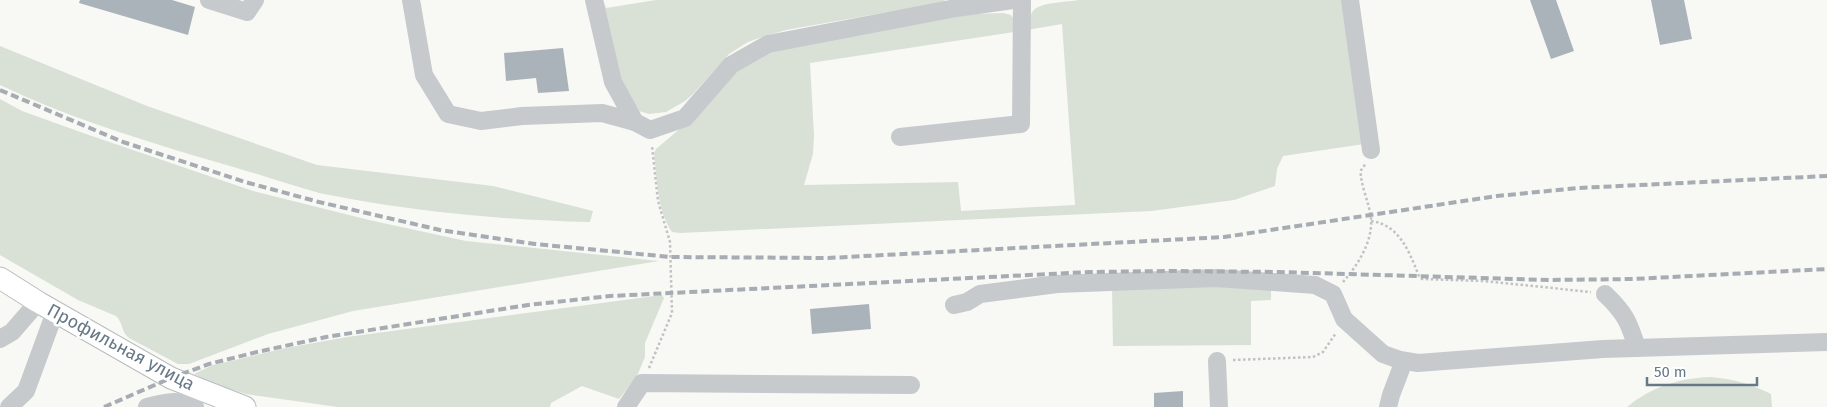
<svg xmlns="http://www.w3.org/2000/svg" width="1827" height="407" font-family="'Fira Sans',sans-serif">
  <style>
    .green { fill: #d9e0d6 }
    .building { fill: #aab3b9 }
    .lines { fill: none; stroke-linecap: round; stroke-linejoin: round }
    .major-casing { stroke: #b9bdc1; stroke-width: 23 }
    .path { stroke: #c0c2c4; stroke-width: 2.5; stroke-dasharray: 2.5 2.5; stroke-linecap: butt }
    .minor { stroke: #c6cacd; stroke-width: 18 }
    .major { stroke: #fff; stroke-width: 21 }
    .rail { stroke: #a6acb2; stroke-width: 4; stroke-dasharray: 8 4; stroke-linecap: butt }
    .labels { text-anchor: middle; stroke-width: 5; stroke-linejoin: round; paint-order: stroke }
    .street-label { font-size: 18px; fill: #677887; stroke: #fff }
  </style>
  <rect width="100%" height="100%" fill="#f8f8f5"/>
  <!-- green -->
  <g class="green">
    <path d="M 598,0 L 603,0 L 606,8 L 656,0 L 945,0 L 944,2 L 786,30 L 759,38 L 748,42 L 729,54 L 693,94 L 685,101 L 666,112 L 649,114 L 639,111 L 625,94 Z"/>
    <path d="M 1079,0 L 1346,0 L 1364,144 L 1283,156 L 1277,169 L 1275,186 L 1234,200 L 1151,211 L 680,233 L 672,232 C 657,210 657,179 654,153 L 656,149 L 688,122 L 701,104 L 759,51 L 970,14 L 1003,13 L 1011,15 L 1013,18 L 1014,32 L 810,63 L 814,135 L 813,154 L 804,185 L 958,182 L 961,211 L 1075,205 L 1062,24 L 1027,30 C 1029,24 1029,16 1033,11 C 1040,2 1068,2 1079,0 Z"/>
    <path d="M 0,46 L 147,106 L 317,165 L 493,186 L 593,211 L 590,222 C 499,220 408,211 319,193 C 305,189 290,184 276,180 C 248,171 220,163 192,155 C 127,135 62,115 0,85 Z"/>
    <path d="M 0,99 L 22,111 L 86,134 L 253,191 L 369,220 L 466,241 L 659,261 L 353,311 L 268,334 L 189,364 L 178,364 L 129,338 C 121,332 123,322 116,316 L 78,300 L 0,255 Z"/>
    <path d="M 1271,286 L 1271,300 L 1251,301 L 1251,345 L 1113,346 L 1112,287 Z"/>
    <path d="M 662,295 L 664,298 L 645,343 L 645,357 L 637,376 L 619,399 L 582,386 L 551,403 L 550,407 L 338,407 L 246,394 L 214,384 L 194,374 L 213,365 L 227,362 L 286,348 L 347,337 Z"/>
    <path d="M 1711,377 C 1733,379 1751,384 1771,394 L 1772,407 L 1627,407 C 1651,387 1679,378 1711,377 Z"/>
  </g>
  <!-- building -->
  <g class="building">
    <path d="M 80,0 L 172,0 L 195,7 L 188,35 L 79,3 Z"/>
    <path d="M 1530,0 L 1556,0 L 1574,51 L 1551,59 Z"/>
    <path d="M 1651,0 L 1684,0 L 1692,39 L 1660,45 Z"/>
    <path d="M 563,48 L 569,91 L 538,93 L 536,78 L 506,81 L 504,53 Z"/>
    <path d="M 869,304 L 871,329 L 812,334 L 810,309 Z"/>
    <path d="M 1183,391 L 1183,407 L 1154,407 L 1154,393 Z"/>
  </g>
  <g class="lines">
    <!-- major casing -->
    <g class="major-casing">
      <path id="major" d="M 0,278 L 38,302 L 171,378 L 245,407"/>
    </g>
    <!-- path -->
    <g class="path">
      <path d="M 1371,221 C 1400,225 1409,252 1419,276 L 1422,279 L 1483,281 L 1591,292"/>
      <path d="M 1343,282 C 1358,265 1373,241 1371,218 C 1370,206 1359,180 1361,171 C 1361,169 1364,167 1365,164"/>
      <path d="M 1233,360 L 1313,357 L 1323,352 L 1336,333"/>
      <path d="M 649,368 L 672,313 L 670,242 L 658,201 L 652,146"/>
    </g>
    <!-- minor -->
    <g class="minor">
      <path d="M 209,0 L 247,12 L 255,0"/>
      <path d="M 411,0 L 424,75 L 448,114 L 481,121 L 522,116 L 602,113 L 635,122"/>
      <path d="M 594,0 L 613,82 L 635,122 L 650,130 L 685,118 L 731,65 L 768,44 L 956,8 L 1013,0"/>
      <path d="M 1350,0 L 1371,150"/>
      <path d="M 900,137 L 1021,124 L 1022,0"/>
      <path d="M 1605,294 C 1625,313 1629,322 1637,348"/>
      <path d="M 954,305 L 967,302 L 980,294 L 1057,284 L 1216,278 L 1315,285 L 1333,294 L 1344,319 L 1383,354 L 1400,360 L 1418,363 L 1603,349 L 1827,342"/>
      <path d="M 0,339 L 12,332 L 38,302"/>
      <path d="M 1217,361 L 1219,407"/>
      <path d="M 9,407 L 26,391 L 55,312"/>
      <path d="M 147,407 C 165,402 178,399 195,407"/>
      <path d="M 626,407 L 642,383 L 911,385"/>
      <path d="M 1388,407 L 1391,395 L 1404,361"/>
    </g>
    <!-- major -->
    <use href="#major" class="major"/>
    <!-- rail -->
    <g class="rail">
      <path d="M 0,90 L 123,142 L 245,182 L 319,202 L 440,230 L 535,244 L 671,257 L 828,258 L 1224,237 L 1497,196 L 1578,188 L 1827,176"/>
      <path d="M 104,407 L 171,378 L 209,364 L 257,352 L 326,337 L 528,305 L 610,296 L 1090,272 L 1170,271 L 1279,272 L 1549,280 L 1633,279 L 1827,269"/>
    </g>
  </g>
  <g class="labels">
    <!-- street labels -->
    <g class="street-label">
      <text transform="translate(121 347) rotate(28)" y="6">Профильная улица</text>
    </g>
  </g>
  <!-- scale -->
  <path d="M1647 377v8h110v-8" fill="none" stroke="#677887" stroke-width="2.5"/>
  <text x="1654" y="377" font-size="15" fill="#677887" stroke="#ffffff" stroke-width="4" paint-order="stroke">50 m</text>
</svg>
